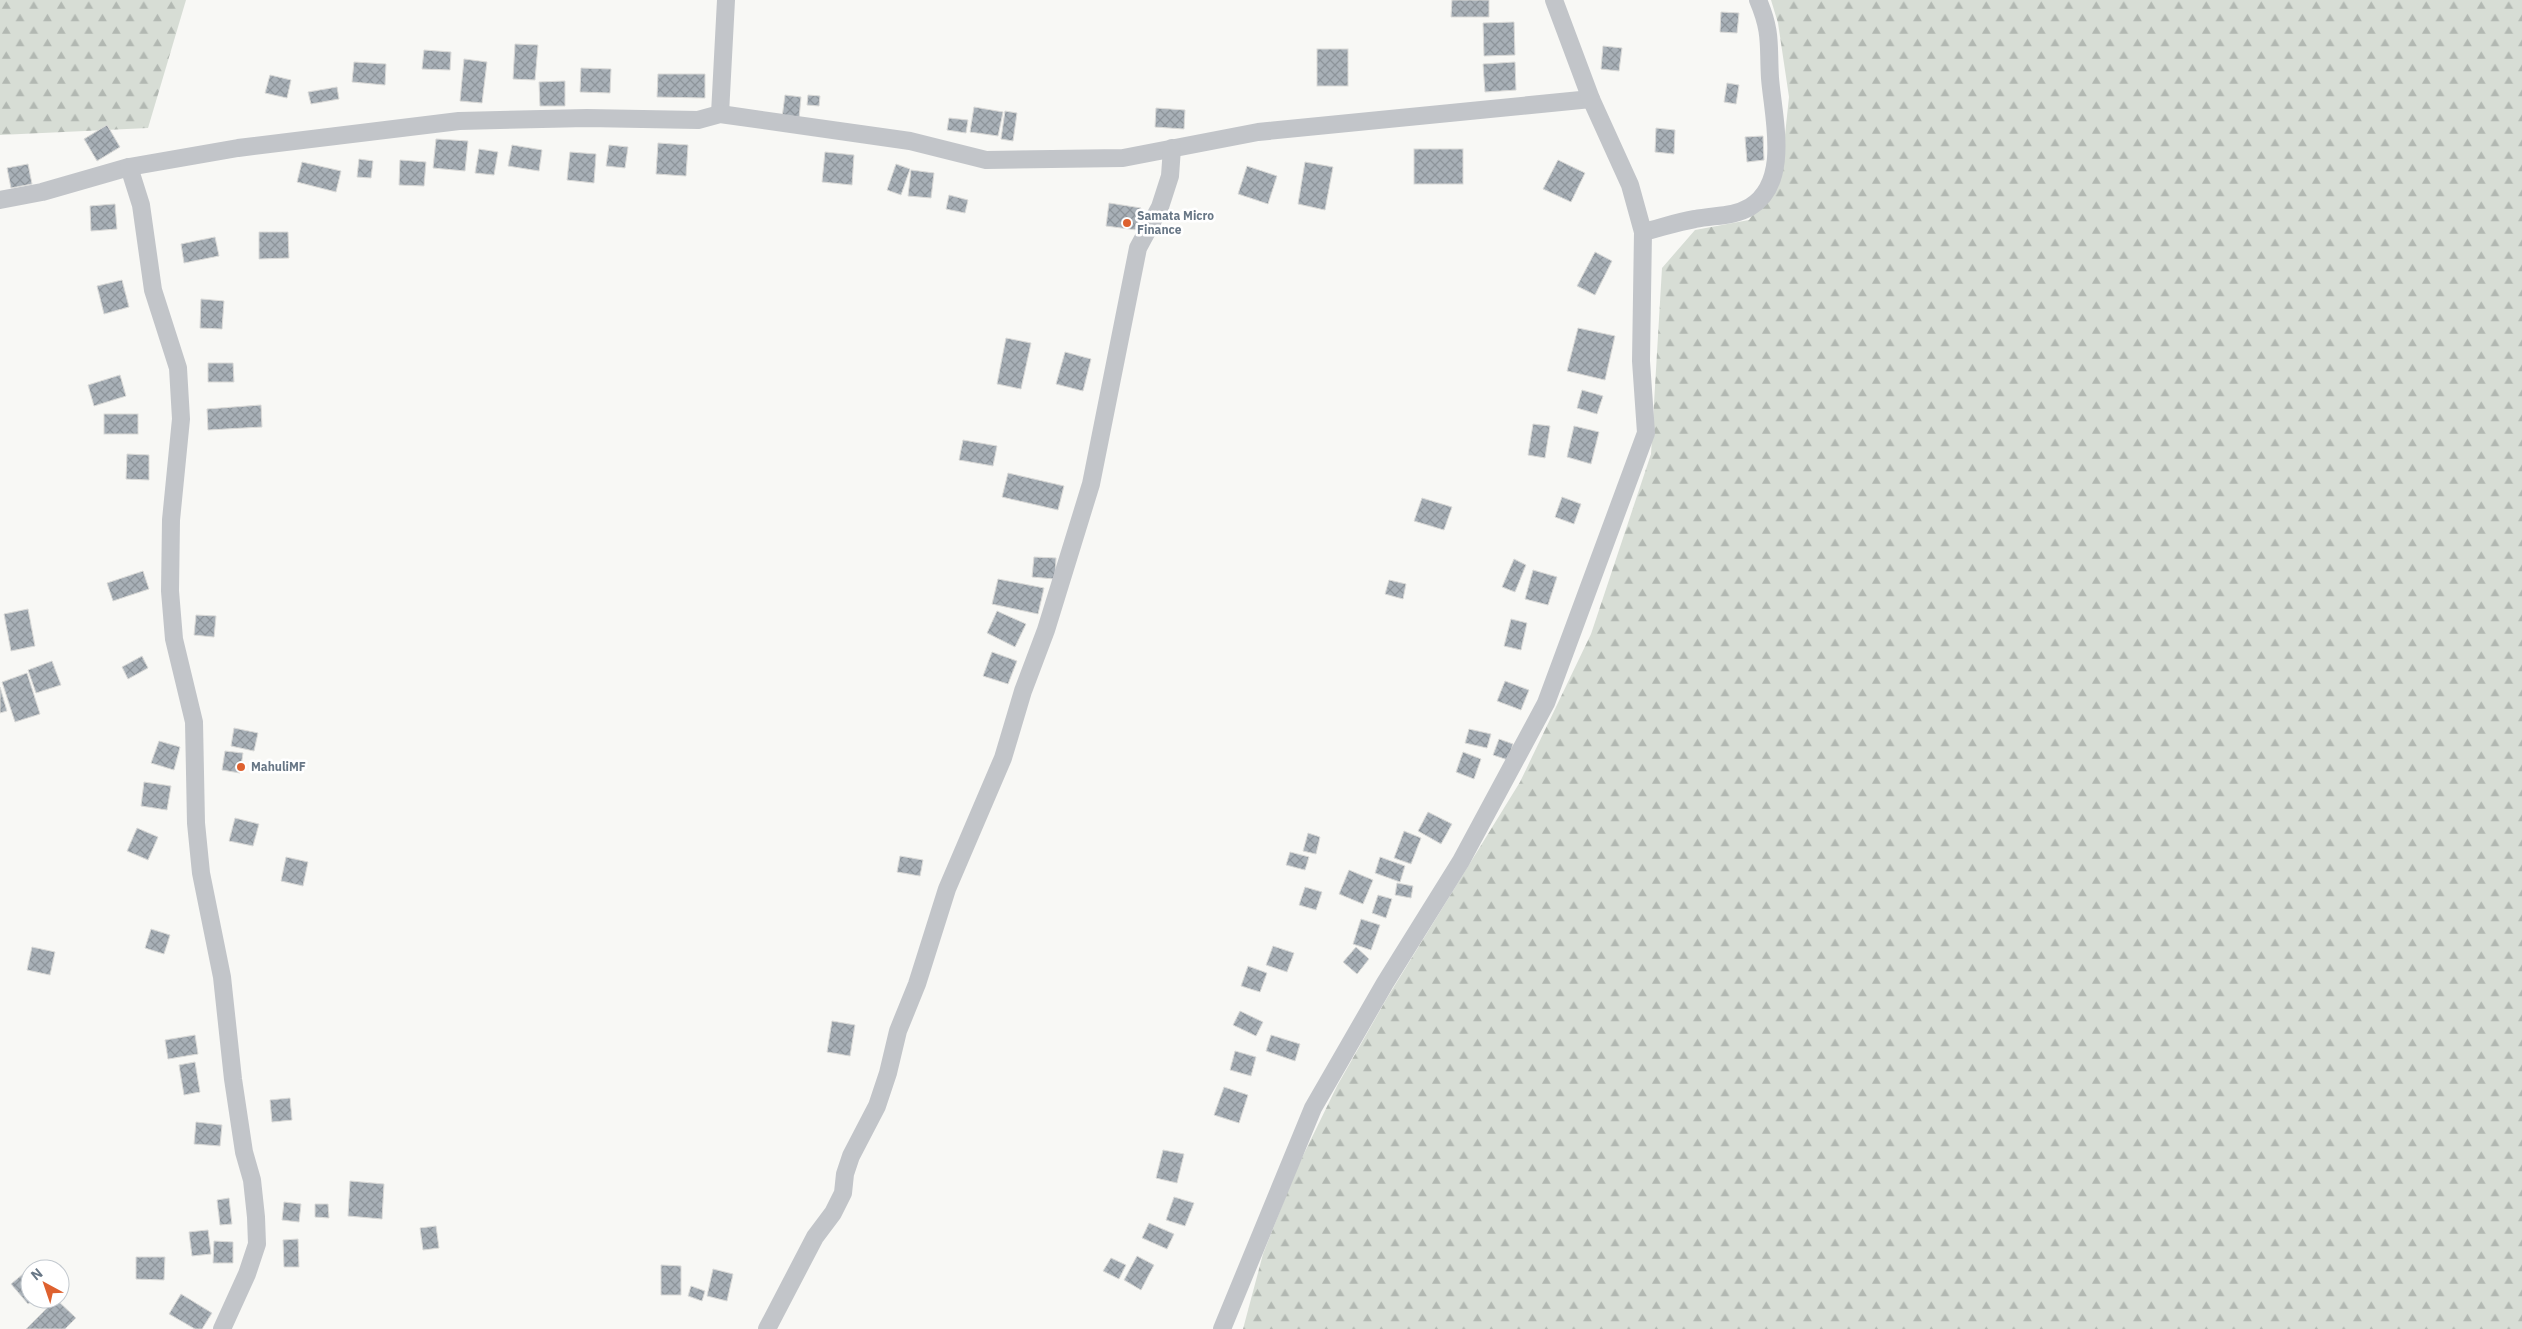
<svg xmlns="http://www.w3.org/2000/svg" width="2522" height="1329" font-family="'IBM Plex Sans',sans-serif">
  <style>
    .forest { fill: url(#forest-firs) }
    .building { fill: url(#building-cross-hatch); stroke: #dadad8 }
    .lines { fill: none; stroke-linecap: round; stroke-linejoin: round }
    .minor { stroke: #c2c5c9; stroke-width: 18 }
    .poi-dot { fill: #de612f; stroke: #fff; stroke-width: 2 }
    .labels { text-anchor: middle; stroke-width: 5; stroke-linejoin: round; paint-order: stroke }
    .poi-label { font-size: 12px; font-weight: bold; fill: #687786; stroke: #fff; text-anchor: start }
  </style>
  <defs>
    <pattern id="forest-firs" width="22" height="20" patternUnits="userSpaceOnUse" patternTransform="scale(1.25)"><rect width="22" height="20" fill="#d7ddd5"/><path d="M5 1l3.5 6h-7zM16 11l3.5 6h-7z" fill="#b2b8b2"/></pattern>
    <pattern id="building-cross-hatch" width="8" height="8" patternUnits="userSpaceOnUse" patternTransform="scale(1.25)"><rect width="8" height="8" fill="#a8b0b7"/><path d="M0 0l8 8M0 8l8-8" fill="none" stroke="#8d949a"/></pattern>
  </defs>
  <rect width="100%" height="100%" fill="#f8f8f5"/>
  <!-- forest -->
  <g class="forest">
    <path d="M 0,0 L 186,0 L 148,128 L 0,135 Z"/>
    <path d="M 1771,0 L 2522,0 L 2522,1329 L 1243,1329 L 1263,1254 L 1297,1168 L 1337,1086 L 1387,998 L 1520,782 L 1591,634 L 1651,454 L 1662,268 L 1695,230 L 1749,220 L 1781,173 L 1789,97 L 1778,23 Z"/>
  </g>
  <!-- building -->
  <g class="building">
    <path d="M 1452,0 L 1489,0 L 1489,17 L 1451,17 Z"/>
    <path d="M 1721,12 L 1739,13 L 1737,33 L 1720,32 Z"/>
    <path d="M 1514,22 L 1515,55 L 1484,56 L 1483,23 Z"/>
    <path d="M 515,44 L 538,45 L 535,80 L 513,79 Z"/>
    <path d="M 1603,46 L 1622,48 L 1619,71 L 1601,69 Z"/>
    <rect x="1317" y="49" width="31" height="37"/>
    <path d="M 424,50 L 451,52 L 450,70 L 422,69 Z"/>
    <path d="M 464,59 L 487,62 L 482,103 L 460,101 Z"/>
    <path d="M 354,62 L 386,64 L 385,85 L 352,82 Z"/>
    <path d="M 1515,62 L 1516,90 L 1485,92 L 1483,64 Z"/>
    <path d="M 581,68 L 611,69 L 610,93 L 580,92 Z"/>
    <path d="M 658,74 L 705,74 L 705,98 L 657,97 Z"/>
    <path d="M 270,75 L 291,80 L 287,98 L 265,93 Z"/>
    <path d="M 565,81 L 565,106 L 540,106 L 539,82 Z"/>
    <path d="M 1727,83 L 1739,85 L 1736,104 L 1724,102 Z"/>
    <path d="M 337,87 L 339,99 L 311,104 L 308,92 Z"/>
    <path d="M 785,95 L 801,97 L 799,119 L 782,118 Z"/>
    <path d="M 808,95 L 820,96 L 819,106 L 807,105 Z"/>
    <path d="M 974,107 L 1003,112 L 998,136 L 970,132 Z"/>
    <path d="M 1156,108 L 1185,110 L 1184,129 L 1155,127 Z"/>
    <path d="M 1005,111 L 1017,113 L 1013,141 L 1001,139 Z"/>
    <path d="M 949,118 L 968,120 L 966,133 L 947,130 Z"/>
    <path d="M 107,125 L 120,147 L 97,161 L 84,139 Z"/>
    <path d="M 1656,128 L 1675,130 L 1674,154 L 1655,152 Z"/>
    <path d="M 1763,136 L 1764,160 L 1747,162 L 1745,137 Z"/>
    <path d="M 436,139 L 468,141 L 465,171 L 433,168 Z"/>
    <path d="M 658,143 L 688,145 L 686,176 L 656,174 Z"/>
    <path d="M 512,145 L 542,150 L 539,171 L 508,166 Z"/>
    <path d="M 609,145 L 628,147 L 625,168 L 606,166 Z"/>
    <path d="M 479,149 L 498,152 L 494,175 L 475,173 Z"/>
    <rect x="1414" y="149" width="49" height="35"/>
    <path d="M 570,152 L 596,154 L 594,183 L 567,180 Z"/>
    <path d="M 825,152 L 854,155 L 852,185 L 822,182 Z"/>
    <path d="M 359,159 L 373,161 L 371,178 L 357,177 Z"/>
    <path d="M 400,160 L 426,162 L 424,186 L 399,185 Z"/>
    <path d="M 1558,160 L 1585,173 L 1571,202 L 1543,189 Z"/>
    <path d="M 302,162 L 341,171 L 336,192 L 297,182 Z"/>
    <path d="M 1305,162 L 1333,167 L 1325,210 L 1298,204 Z"/>
    <path d="M 28,164 L 32,184 L 11,188 L 7,168 Z"/>
    <path d="M 896,164 L 910,169 L 901,195 L 887,190 Z"/>
    <path d="M 1247,166 L 1277,176 L 1268,204 L 1238,194 Z"/>
    <path d="M 911,170 L 934,173 L 931,198 L 908,196 Z"/>
    <path d="M 949,195 L 968,200 L 965,213 L 946,209 Z"/>
    <path d="M 1109,203 L 1141,208 L 1137,230 L 1106,226 Z"/>
    <path d="M 115,204 L 117,229 L 91,231 L 90,206 Z"/>
    <path d="M 259,232 L 288,232 L 289,258 L 259,259 Z"/>
    <path d="M 215,237 L 219,256 L 184,263 L 181,244 Z"/>
    <path d="M 1595,252 L 1612,261 L 1595,295 L 1577,286 Z"/>
    <path d="M 122,280 L 129,307 L 104,314 L 97,286 Z"/>
    <path d="M 201,299 L 224,301 L 222,329 L 200,328 Z"/>
    <path d="M 1578,328 L 1615,336 L 1605,380 L 1567,371 Z"/>
    <path d="M 1006,338 L 1031,343 L 1021,389 L 997,384 Z"/>
    <path d="M 1065,352 L 1091,359 L 1083,391 L 1056,384 Z"/>
    <path d="M 208,363 L 233,363 L 234,382 L 208,382 Z"/>
    <path d="M 120,375 L 126,396 L 94,406 L 88,385 Z"/>
    <path d="M 1582,390 L 1603,396 L 1597,414 L 1577,408 Z"/>
    <path d="M 261,405 L 262,427 L 208,430 L 207,409 Z"/>
    <rect x="104" y="414" width="34" height="20"/>
    <path d="M 1533,424 L 1550,426 L 1545,458 L 1528,455 Z"/>
    <path d="M 1574,426 L 1599,432 L 1591,464 L 1567,457 Z"/>
    <path d="M 963,440 L 997,446 L 993,466 L 959,460 Z"/>
    <path d="M 127,454 L 149,455 L 149,480 L 126,479 Z"/>
    <path d="M 1008,473 L 1064,486 L 1058,510 L 1002,497 Z"/>
    <path d="M 1562,497 L 1581,504 L 1574,524 L 1555,517 Z"/>
    <path d="M 1422,498 L 1452,507 L 1444,530 L 1414,521 Z"/>
    <path d="M 1034,557 L 1056,558 L 1055,579 L 1032,577 Z"/>
    <path d="M 1514,559 L 1526,565 L 1515,592 L 1502,587 Z"/>
    <path d="M 1533,570 L 1557,577 L 1548,605 L 1525,599 Z"/>
    <path d="M 143,571 L 149,589 L 113,601 L 107,583 Z"/>
    <path d="M 998,579 L 1044,588 L 1038,614 L 992,604 Z"/>
    <path d="M 1389,580 L 1406,584 L 1403,599 L 1385,594 Z"/>
    <path d="M 28,609 L 35,646 L 11,651 L 4,614 Z"/>
    <path d="M 997,611 L 1026,624 L 1015,647 L 987,633 Z"/>
    <path d="M 196,615 L 216,616 L 214,637 L 194,635 Z"/>
    <path d="M 1511,619 L 1527,623 L 1521,650 L 1504,646 Z"/>
    <path d="M 992,652 L 1017,661 L 1008,684 L 983,676 Z"/>
    <path d="M 142,656 L 148,668 L 128,679 L 122,667 Z"/>
    <path d="M 52,661 L 61,685 L 36,693 L 28,670 Z"/>
    <path d="M 27,673 L 40,714 L 15,722 L 2,682 Z"/>
    <path d="M 1505,681 L 1529,690 L 1521,710 L 1497,701 Z"/>
    <path d="M 0,687 L 7,711 L 0,713 Z"/>
    <path d="M 234,728 L 258,733 L 254,751 L 231,746 Z"/>
    <path d="M 1469,729 L 1491,734 L 1487,748 L 1465,743 Z"/>
    <path d="M 1499,739 L 1513,744 L 1508,760 L 1493,755 Z"/>
    <path d="M 159,741 L 180,747 L 174,770 L 151,763 Z"/>
    <path d="M 225,751 L 243,753 L 240,773 L 222,770 Z"/>
    <path d="M 1463,752 L 1481,759 L 1474,779 L 1456,772 Z"/>
    <path d="M 144,782 L 171,786 L 167,810 L 141,806 Z"/>
    <path d="M 1428,812 L 1452,824 L 1441,844 L 1418,831 Z"/>
    <path d="M 235,818 L 259,824 L 253,846 L 229,841 Z"/>
    <path d="M 137,828 L 158,837 L 148,860 L 127,851 Z"/>
    <path d="M 1404,831 L 1421,838 L 1411,864 L 1394,858 Z"/>
    <path d="M 1308,833 L 1320,837 L 1316,854 L 1303,851 Z"/>
    <path d="M 1290,852 L 1309,857 L 1305,870 L 1286,865 Z"/>
    <path d="M 900,856 L 923,860 L 920,876 L 897,872 Z"/>
    <path d="M 286,857 L 308,862 L 303,886 L 281,881 Z"/>
    <path d="M 1380,857 L 1405,866 L 1400,882 L 1375,873 Z"/>
    <path d="M 1349,870 L 1373,880 L 1363,904 L 1339,894 Z"/>
    <path d="M 1397,883 L 1413,886 L 1411,898 L 1395,895 Z"/>
    <path d="M 1305,887 L 1322,892 L 1316,910 L 1299,905 Z"/>
    <path d="M 1378,895 L 1392,899 L 1386,918 L 1372,913 Z"/>
    <path d="M 1361,919 L 1380,925 L 1371,950 L 1353,944 Z"/>
    <path d="M 151,929 L 170,935 L 164,954 L 145,948 Z"/>
    <path d="M 1273,946 L 1294,953 L 1287,972 L 1266,965 Z"/>
    <path d="M 32,947 L 55,952 L 50,975 L 27,970 Z"/>
    <path d="M 1356,947 L 1369,959 L 1357,974 L 1343,962 Z"/>
    <path d="M 1248,966 L 1267,973 L 1260,992 L 1241,986 Z"/>
    <path d="M 1240,1011 L 1263,1022 L 1256,1036 L 1233,1025 Z"/>
    <path d="M 832,1021 L 855,1025 L 850,1056 L 827,1052 Z"/>
    <path d="M 195,1035 L 198,1054 L 168,1059 L 165,1040 Z"/>
    <path d="M 1271,1035 L 1300,1044 L 1295,1061 L 1266,1051 Z"/>
    <path d="M 1235,1051 L 1256,1057 L 1251,1076 L 1230,1070 Z"/>
    <path d="M 195,1062 L 200,1092 L 184,1095 L 179,1065 Z"/>
    <path d="M 1224,1087 L 1248,1095 L 1239,1123 L 1214,1115 Z"/>
    <path d="M 290,1098 L 292,1120 L 272,1122 L 270,1100 Z"/>
    <path d="M 196,1122 L 222,1125 L 220,1146 L 194,1144 Z"/>
    <path d="M 1163,1150 L 1184,1154 L 1177,1183 L 1156,1178 Z"/>
    <path d="M 350,1181 L 384,1184 L 382,1219 L 348,1216 Z"/>
    <path d="M 1174,1197 L 1194,1203 L 1185,1226 L 1166,1220 Z"/>
    <path d="M 229,1198 L 232,1224 L 220,1225 L 217,1200 Z"/>
    <path d="M 284,1202 L 301,1204 L 299,1222 L 282,1220 Z"/>
    <path d="M 315,1204 L 328,1204 L 329,1218 L 315,1217 Z"/>
    <path d="M 1149,1223 L 1174,1234 L 1167,1249 L 1142,1238 Z"/>
    <path d="M 436,1226 L 439,1248 L 423,1250 L 420,1228 Z"/>
    <path d="M 208,1230 L 211,1254 L 192,1256 L 189,1232 Z"/>
    <path d="M 298,1239 L 299,1267 L 284,1267 L 283,1240 Z"/>
    <path d="M 214,1241 L 233,1242 L 233,1263 L 213,1263 Z"/>
    <path d="M 1137,1256 L 1154,1265 L 1141,1290 L 1124,1280 Z"/>
    <path d="M 136,1257 L 165,1257 L 164,1280 L 136,1279 Z"/>
    <path d="M 1111,1258 L 1126,1265 L 1119,1279 L 1103,1271 Z"/>
    <path d="M 661,1265 L 681,1266 L 681,1295 L 661,1295 Z"/>
    <path d="M 30,1268 L 30,1299 L 35,1299 L 28,1304 L 11,1284 Z"/>
    <path d="M 713,1269 L 733,1274 L 727,1301 L 707,1296 Z"/>
    <path d="M 691,1286 L 705,1291 L 702,1301 L 688,1296 Z"/>
    <path d="M 181,1294 L 212,1313 L 202,1329 L 195,1329 L 169,1314 Z"/>
    <path d="M 56,1299 L 76,1318 L 65,1329 L 26,1329 Z"/>
  </g>
  <g class="lines">
    <!-- minor -->
    <g class="minor">
      <path d="M 720,114 L 726,0"/>
      <path d="M 0,200 L 42,192 L 129,167"/>
      <path d="M 1643,232 C 1660,228 1677,222 1695,219 C 1714,215 1733,217 1750,207 C 1791,182 1773,117 1770,78 C 1768,45 1772,33 1758,0"/>
      <path d="M 222,1329 L 247,1274 L 257,1244 L 256,1217 L 252,1180 L 244,1152 L 233,1079 L 222,977 L 201,873 L 196,823 L 194,722 L 174,639 L 170,591 L 171,520 L 181,419 L 178,368 L 153,290 L 141,205 L 129,167 L 238,148 L 459,121 L 587,118 L 698,120 L 720,114 L 910,141 L 986,160 L 1123,158 L 1258,132 L 1591,99"/>
      <path d="M 767,1329 L 815,1237 L 833,1213 L 843,1193 L 845,1174 L 851,1156 L 877,1106 L 888,1073 L 898,1031 L 917,984 L 947,889 L 1003,758 L 1023,691 L 1046,630 L 1091,484 L 1138,248 L 1160,207 L 1170,176 L 1172,148"/>
      <path d="M 1222,1329 L 1313,1108 L 1385,983 L 1461,861 L 1546,703 L 1646,433 L 1641,361 L 1643,232 L 1630,185 L 1591,99 L 1554,0"/>
    </g>
  </g>
  <!-- markers -->
  <g class="poi-dot">
    <circle cx="1127" cy="223" r="5"/>
    <circle cx="241" cy="767" r="5"/>
  </g>
  <g class="labels">
    <!-- poi labels -->
    <g class="poi-label">
      <text x="1137" y="220">Samata Micro<tspan x="1137" dy="14">Finance</tspan></text>
      <text x="251" y="771">MahuliMF</text>
    </g>
  </g>
  <!-- north arrow -->
  <g transform="translate(45 1284) rotate(320)"><circle r="24" fill="#ffffff" stroke="#c3c9cf"/>
  <path d="M0-4L9 19L0 12L-9 19Z" fill="#de612f"/>
  <text y="-8" font-size="14" font-weight="bold" text-anchor="middle" fill="#687786">N</text>
  </g>
</svg>
